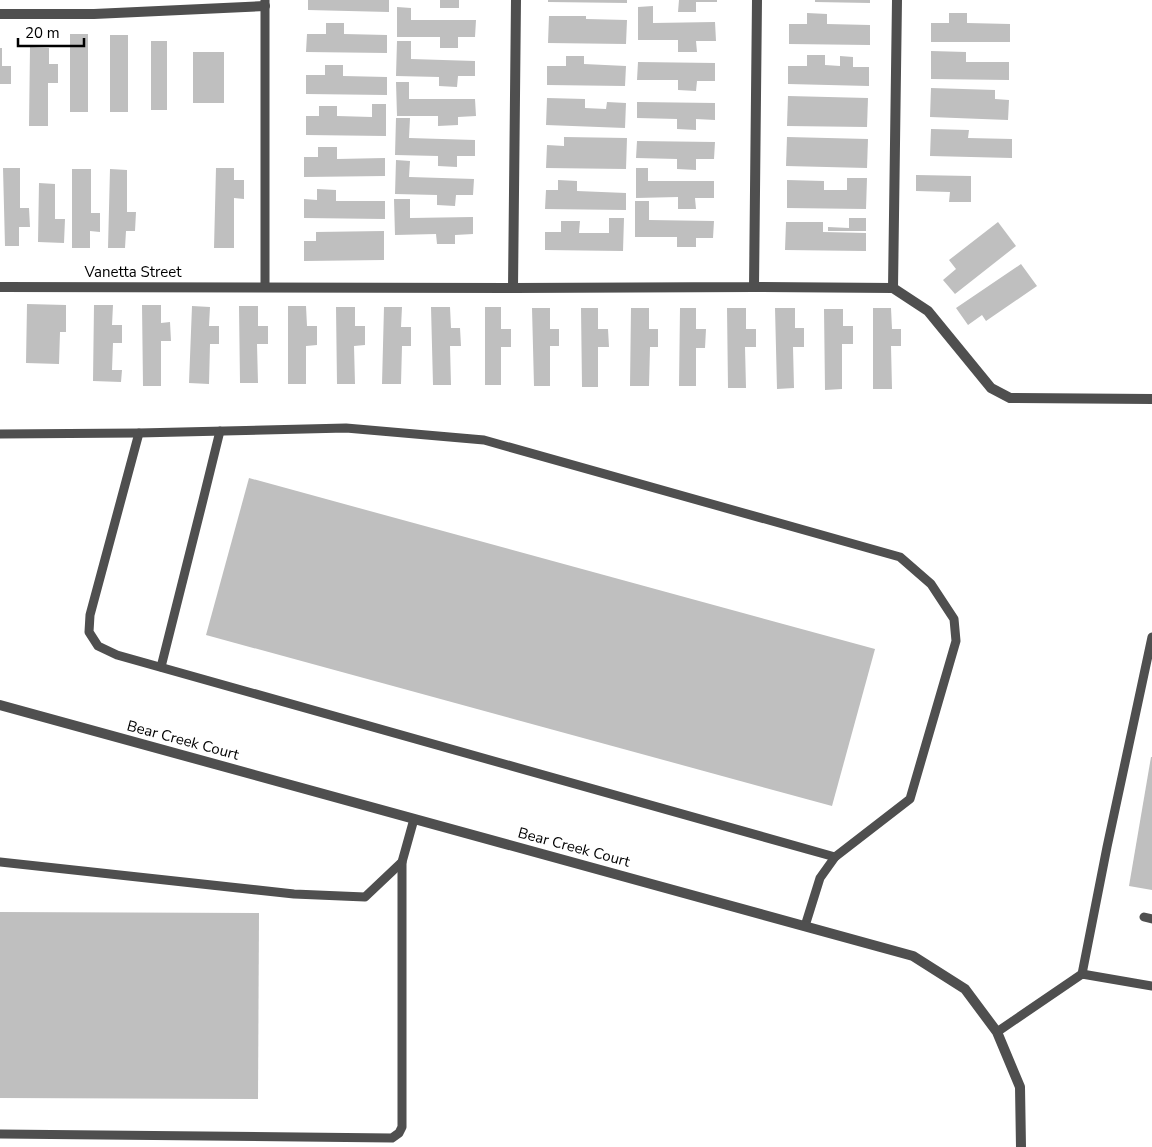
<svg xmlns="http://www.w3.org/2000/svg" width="1152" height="1147" font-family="'Nunito Sans',sans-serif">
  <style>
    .building { fill: #bfbfbf }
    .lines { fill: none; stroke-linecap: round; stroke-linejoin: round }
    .service { stroke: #4f4f4f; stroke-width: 9 }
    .minor { stroke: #4f4f4f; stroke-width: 10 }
    .labels { text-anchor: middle; stroke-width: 5; stroke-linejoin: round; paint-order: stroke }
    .street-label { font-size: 15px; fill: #000; stroke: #fff }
  </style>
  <rect width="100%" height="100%" fill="#fff"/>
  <!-- building -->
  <g class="building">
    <path d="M 308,0 L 389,0 L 389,12 L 308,10 Z"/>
    <rect x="440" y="0" width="19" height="8"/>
    <path d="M 548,0 L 627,0 L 627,3 L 548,2 Z"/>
    <path d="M 679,0 L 717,0 L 717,2 L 696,2 L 696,12 L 678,12 Z"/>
    <path d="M 815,0 L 870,0 L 870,3 L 815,2 Z"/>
    <path d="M 653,6 L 653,23 L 715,22 L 716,41 L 696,41 L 697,52 L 678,52 L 678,40 L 638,40 L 638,7 Z"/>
    <path d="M 397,7 L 411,8 L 411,20 L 476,20 L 475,37 L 458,37 L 458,48 L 440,48 L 440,37 L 397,37 Z"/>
    <path d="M 807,13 L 827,14 L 827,24 L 870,25 L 870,45 L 789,44 L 789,24 L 807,24 Z"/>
    <path d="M 949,13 L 967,13 L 967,23 L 1010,24 L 1010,42 L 931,42 L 931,23 L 949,23 Z"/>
    <path d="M 549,16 L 586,16 L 586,19 L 627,20 L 626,44 L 548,43 Z"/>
    <path d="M 326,23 L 344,23 L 344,34 L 387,35 L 387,53 L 306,52 L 307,34 L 326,34 Z"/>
    <rect x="70" y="34" width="18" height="78"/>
    <rect x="110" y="35" width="18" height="77"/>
    <rect x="151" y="41" width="16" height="69"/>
    <path d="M 397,41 L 411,41 L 411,59 L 475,61 L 475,76 L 458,76 L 457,87 L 439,86 L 439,77 L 396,76 Z"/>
    <path d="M 30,47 L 49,48 L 49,64 L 58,64 L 58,83 L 48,83 L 48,126 L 29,126 Z"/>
    <path d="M 0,48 L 2,48 L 2,66 L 11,66 L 11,84 L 0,84 Z"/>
    <path d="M 931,51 L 966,52 L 966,62 L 1009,62 L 1009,80 L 931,79 Z"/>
    <rect x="193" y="52" width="31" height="51"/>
    <path d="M 807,55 L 825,55 L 825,65 L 840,66 L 840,56 L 853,57 L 853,67 L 869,67 L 869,86 L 788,84 L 788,66 L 807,66 Z"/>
    <path d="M 566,56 L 584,56 L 584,64 L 626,66 L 625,86 L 547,85 L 547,66 L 566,66 Z"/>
    <path d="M 638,62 L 715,63 L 715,81 L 697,81 L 696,91 L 678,90 L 678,80 L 637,80 Z"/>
    <path d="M 325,65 L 343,65 L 343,76 L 387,77 L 387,95 L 306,94 L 306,75 L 325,75 Z"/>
    <path d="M 396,82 L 409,82 L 409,99 L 475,99 L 476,116 L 458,117 L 458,125 L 438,126 L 438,116 L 397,116 Z"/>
    <path d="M 931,88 L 995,90 L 995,99 L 1009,100 L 1008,120 L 930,117 Z"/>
    <path d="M 788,96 L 868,98 L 867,127 L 787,126 Z"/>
    <path d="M 547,98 L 585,99 L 585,108 L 606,109 L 607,102 L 626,103 L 625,128 L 546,125 Z"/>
    <path d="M 637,102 L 715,103 L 715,120 L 696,119 L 696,130 L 677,129 L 677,119 L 637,118 Z"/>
    <path d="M 372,104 L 386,104 L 386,136 L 306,135 L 306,116 L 319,116 L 319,106 L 337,106 L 337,116 L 372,117 Z"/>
    <path d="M 396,118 L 410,118 L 409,138 L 475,140 L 475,156 L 457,156 L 457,167 L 438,166 L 438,156 L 395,155 Z"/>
    <path d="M 931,129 L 969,130 L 968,138 L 1012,139 L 1012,158 L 930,156 Z"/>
    <path d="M 564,137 L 627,138 L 626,169 L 546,168 L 547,145 L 564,146 Z"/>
    <path d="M 787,137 L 868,139 L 867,168 L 786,166 Z"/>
    <path d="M 637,141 L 715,142 L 714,159 L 696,159 L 696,170 L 677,169 L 677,159 L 636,158 Z"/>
    <path d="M 318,147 L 337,147 L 337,159 L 385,158 L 385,176 L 304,177 L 304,157 L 318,157 Z"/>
    <path d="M 396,160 L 410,161 L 409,177 L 474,179 L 473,195 L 456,195 L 455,206 L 437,205 L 437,195 L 395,194 Z"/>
    <path d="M 3,168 L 20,168 L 20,208 L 29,208 L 30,227 L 19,227 L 19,246 L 5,246 Z"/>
    <path d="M 216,168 L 234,168 L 234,180 L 244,180 L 244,199 L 234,198 L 234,248 L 214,248 Z"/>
    <path d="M 636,168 L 648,168 L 648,181 L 714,181 L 714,198 L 695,198 L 696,209 L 678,209 L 678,197 L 636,198 Z"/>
    <path d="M 72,169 L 91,169 L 91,213 L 100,213 L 100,232 L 90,231 L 90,248 L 72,248 Z"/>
    <path d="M 110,169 L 127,170 L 127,212 L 136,212 L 135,231 L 126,231 L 125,248 L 108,248 Z"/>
    <path d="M 916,175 L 971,176 L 971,202 L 949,202 L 950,192 L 916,191 Z"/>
    <path d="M 847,178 L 867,178 L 866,209 L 787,208 L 787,180 L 824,181 L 824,190 L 847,190 Z"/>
    <path d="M 558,180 L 577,181 L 577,191 L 626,193 L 626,210 L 545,209 L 546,190 L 558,190 Z"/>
    <path d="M 39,183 L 55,184 L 55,219 L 65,219 L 64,243 L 38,242 Z"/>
    <path d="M 317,189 L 336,190 L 336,201 L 385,201 L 385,219 L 304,218 L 304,199 L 317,200 Z"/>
    <path d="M 394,199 L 410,199 L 410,218 L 473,217 L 473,234 L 455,235 L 455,244 L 437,244 L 436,234 L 395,235 Z"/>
    <path d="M 635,201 L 649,201 L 649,220 L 714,221 L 713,238 L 696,238 L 696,247 L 677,247 L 677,237 L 635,237 Z"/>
    <path d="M 609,218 L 624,218 L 623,251 L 545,250 L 545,232 L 561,232 L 561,221 L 580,221 L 579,233 L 609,233 Z"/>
    <path d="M 849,218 L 866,218 L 866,231 L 828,231 L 828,227 L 849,228 Z"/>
    <path d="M 786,222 L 823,222 L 823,232 L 866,233 L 866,251 L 785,250 Z"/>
    <path d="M 998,222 L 1016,246 L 955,294 L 943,280 L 956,269 L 949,260 Z"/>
    <path d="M 384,231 L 384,260 L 304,261 L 304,241 L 316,241 L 316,232 Z"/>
    <path d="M 1021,264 L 1037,286 L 986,321 L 982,315 L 968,325 L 956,308 Z"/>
    <path d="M 27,304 L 66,305 L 66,332 L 60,332 L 59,364 L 26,363 Z"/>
    <path d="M 94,305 L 113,305 L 112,325 L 122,325 L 122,343 L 113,343 L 112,370 L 122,370 L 121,382 L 93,381 Z"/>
    <path d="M 142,305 L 161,305 L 161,323 L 170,322 L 171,341 L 161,341 L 161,386 L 143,386 Z"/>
    <path d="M 192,306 L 210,307 L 209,326 L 219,326 L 219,344 L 210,344 L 209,384 L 189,383 Z"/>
    <path d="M 239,306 L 258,306 L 258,326 L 268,326 L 268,344 L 257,344 L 258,383 L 240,383 Z"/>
    <path d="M 288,306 L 306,306 L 307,326 L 317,326 L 317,345 L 306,346 L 306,384 L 288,384 Z"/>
    <path d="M 336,307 L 355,307 L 355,326 L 365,326 L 365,345 L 354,346 L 355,384 L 337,384 Z"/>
    <path d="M 384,307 L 402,307 L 401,327 L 411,327 L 411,346 L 402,346 L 401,384 L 382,384 Z"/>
    <path d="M 431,307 L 450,307 L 451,328 L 460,328 L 461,346 L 450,346 L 451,385 L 433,385 Z"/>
    <path d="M 485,307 L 501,307 L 501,329 L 511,329 L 511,347 L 501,347 L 501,385 L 485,385 Z"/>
    <path d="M 532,308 L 550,308 L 550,329 L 559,329 L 559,346 L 550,346 L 550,386 L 534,386 Z"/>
    <path d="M 581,308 L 598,308 L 598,329 L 608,329 L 609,347 L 598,347 L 598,387 L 582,387 Z"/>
    <path d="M 631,308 L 649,308 L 649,329 L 658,329 L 658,347 L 650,347 L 649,386 L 630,386 Z"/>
    <path d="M 680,308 L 696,308 L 696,329 L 706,329 L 705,348 L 696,348 L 696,386 L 679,386 Z"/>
    <path d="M 727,308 L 746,308 L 746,329 L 756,329 L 756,347 L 745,347 L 746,388 L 728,388 Z"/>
    <path d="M 775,308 L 795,308 L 795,328 L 804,328 L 804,347 L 793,347 L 794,388 L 777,389 Z"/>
    <path d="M 873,308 L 891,308 L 892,329 L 901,329 L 901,346 L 891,346 L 892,389 L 873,389 Z"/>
    <path d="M 824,309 L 843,309 L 843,326 L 853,326 L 853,344 L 842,344 L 842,389 L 825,390 Z"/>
    <path d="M 249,478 L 875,649 L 832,806 L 206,635 Z"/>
    <path d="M 1151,757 L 1152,757 L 1152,890 L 1129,886 Z"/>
    <path d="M 0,912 L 259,913 L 258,1099 L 0,1098 Z"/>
  </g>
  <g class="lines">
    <!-- service -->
    <g class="service">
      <path d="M 265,0 L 265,287"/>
      <path d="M 139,433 L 90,615 L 89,632 L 98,646 L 117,655 L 835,857"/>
      <path d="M 0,434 L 139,433 L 346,428 L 484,440 L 900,557 L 931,584 L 954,619 L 956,641 L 910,799 L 835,857 L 820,878 L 805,926"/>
      <path d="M 161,667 L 203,500 L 220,431"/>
      <path d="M 0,862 L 294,894 L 365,897 L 402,862 L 414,819"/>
      <path d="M 1144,917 L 1152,919"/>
      <path d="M 1082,974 L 1107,847 L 1152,637"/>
      <path d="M 997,1032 L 1082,974 L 1152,986"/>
      <path d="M 0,1134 L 392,1138 L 399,1133 L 402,1127 L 402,862"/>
    </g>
    <!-- minor -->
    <g class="minor">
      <path d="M 0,14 L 94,14 L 265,6"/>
      <path d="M 0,287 L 513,288 L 516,0"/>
      <path d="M 754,287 L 893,288 L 928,311 L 991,388 L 1010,398 L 1152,399"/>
      <path d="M 513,288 L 754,287 L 757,0"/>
      <path d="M 893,288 L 897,0"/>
      <path d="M 0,705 L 913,956 L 965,989 L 997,1032 L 1020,1087 L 1021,1147"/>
    </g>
  </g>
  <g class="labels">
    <!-- street labels -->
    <g class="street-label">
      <text x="133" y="277">Vanetta Street</text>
      <text transform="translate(183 740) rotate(15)" y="5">Bear Creek Court</text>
      <text transform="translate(574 847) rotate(15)" y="5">Bear Creek Court</text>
    </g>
  </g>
  <!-- scale -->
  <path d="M18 38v8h66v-8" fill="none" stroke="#000000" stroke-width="2.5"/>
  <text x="25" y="38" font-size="15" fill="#000000" stroke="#ffffff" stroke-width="4" paint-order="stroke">20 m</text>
</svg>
